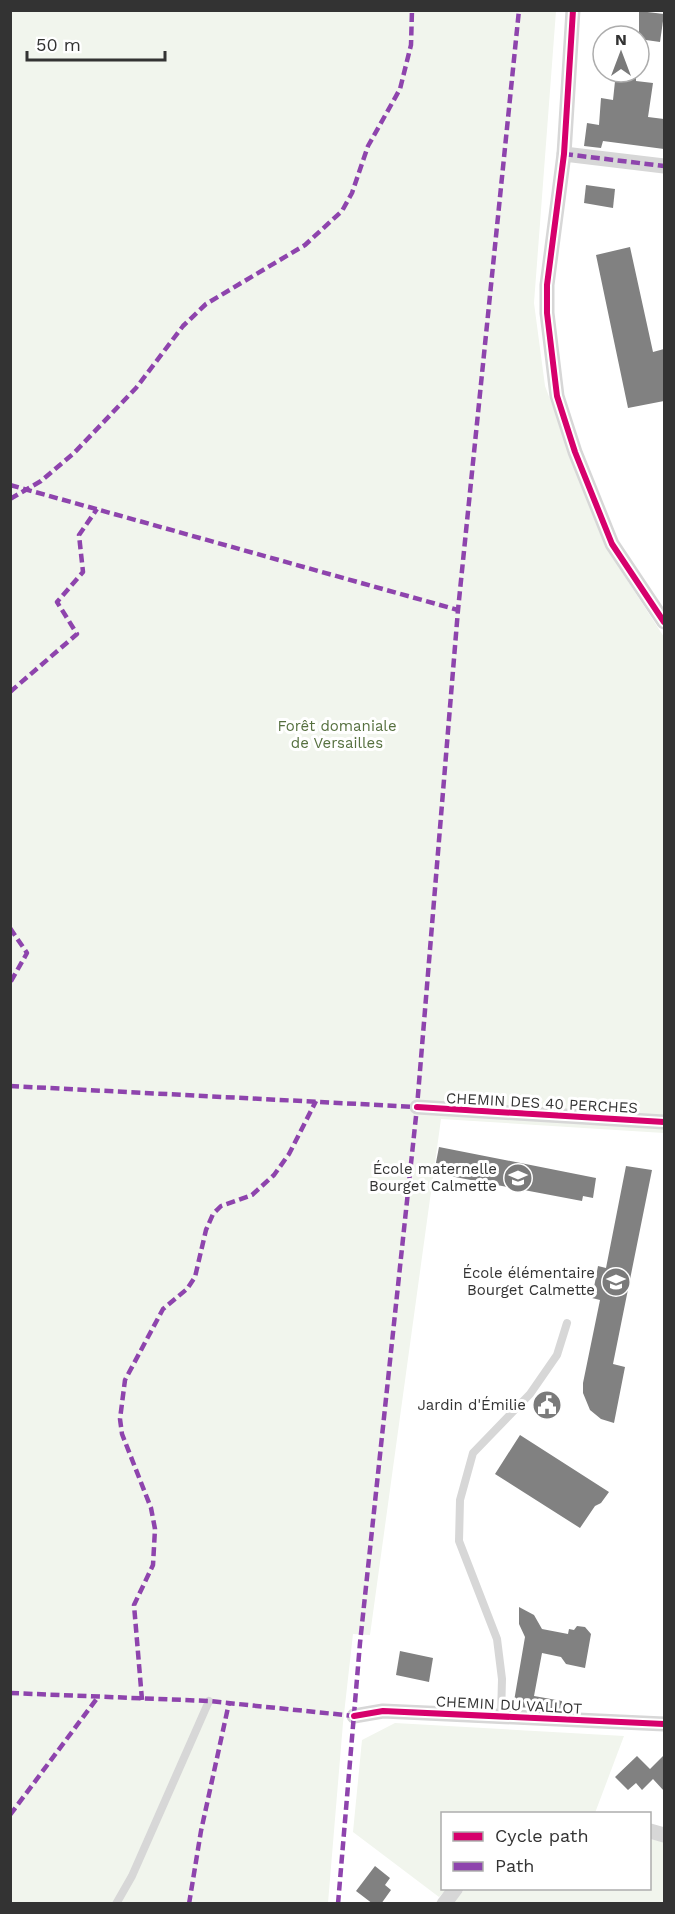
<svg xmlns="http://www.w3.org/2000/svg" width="675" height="1914" font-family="'Work Sans',sans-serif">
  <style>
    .green { fill: #f1f5ed }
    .building { fill: #818181 }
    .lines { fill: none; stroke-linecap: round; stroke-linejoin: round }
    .lane { stroke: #d7d7d7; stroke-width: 8 }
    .street { stroke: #d7d7d7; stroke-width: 15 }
    .quiet { stroke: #8e44ad; stroke-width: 4.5; stroke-dasharray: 9 4.5; stroke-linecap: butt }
    .cycleway-casing { stroke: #fff; stroke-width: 10 }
    .cycleway { stroke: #d6006c; stroke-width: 6 }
    .labels { text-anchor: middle; stroke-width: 6; stroke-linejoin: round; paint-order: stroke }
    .park-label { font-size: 15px; fill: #56703f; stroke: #fff }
    .street-label { font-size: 15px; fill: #333; stroke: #fff }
    .poi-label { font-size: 15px; fill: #333; stroke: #fff; text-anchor: end }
  </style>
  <rect width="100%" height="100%" fill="#fff"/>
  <!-- green -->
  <g class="green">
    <path d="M 11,11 L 556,11 L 534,303 L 545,386 L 605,546 L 664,637 L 664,1133 L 441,1119 L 370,1635 L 353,1634 L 343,1723 L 328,1903 L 11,1904 Z"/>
    <path d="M 395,1723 L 624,1736 L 595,1813 L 442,1814 L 442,1888 L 447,1889 L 439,1897 L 353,1832 L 362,1740 Z"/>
    <path d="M 650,1839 L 664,1842 L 664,1903 L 452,1904 L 465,1889 L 650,1888 Z"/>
  </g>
  <!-- building -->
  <g class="building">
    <path d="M 639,11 L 664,14 L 660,42 L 639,39 Z"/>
    <path d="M 616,72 L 636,74 L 636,81 L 653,83 L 648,117 L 664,119 L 664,149 L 603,141 L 601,148 L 584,146 L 587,123 L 599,125 L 601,98 L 613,100 Z"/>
    <path d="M 586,185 L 615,189 L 613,208 L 584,203 Z"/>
    <path d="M 630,247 L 653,352 L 664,349 L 664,401 L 628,408 L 596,255 Z"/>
    <path d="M 439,1147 L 596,1178 L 593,1198 L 583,1196 L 582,1201 L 434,1173 Z"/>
    <path d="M 626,1166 L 652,1170 L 613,1364 L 625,1367 L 614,1423 L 601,1419 L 590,1410 L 583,1393 L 583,1383 L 600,1300 L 592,1298 L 598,1266 L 606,1268 Z"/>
    <path d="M 520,1435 L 609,1492 L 601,1503 L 595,1506 L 580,1528 L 495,1474 Z"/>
    <path d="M 519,1607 L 534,1615 L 542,1629 L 568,1634 L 569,1629 L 574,1630 L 577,1626 L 585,1627 L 591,1634 L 585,1668 L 566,1664 L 561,1657 L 542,1653 L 534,1696 L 562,1701 L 561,1709 L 513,1707 L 525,1637 L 519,1624 Z"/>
    <path d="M 400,1651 L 433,1658 L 429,1682 L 396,1675 Z"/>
    <path d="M 664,1755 L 664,1791 L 653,1779 L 642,1790 L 636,1783 L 628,1790 L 615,1777 L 637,1756 L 650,1769 Z"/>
    <path d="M 375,1866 L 390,1878 L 385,1885 L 391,1890 L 381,1904 L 373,1904 L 356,1891 Z"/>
  </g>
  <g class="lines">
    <!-- lane -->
    <g class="lane">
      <path d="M 501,1717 L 502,1679 L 497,1639 L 459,1541 L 460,1500 L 473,1453 L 530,1394 L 557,1355 L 567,1323"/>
      <path d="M 116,1904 L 132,1876 L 209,1701"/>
    </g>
    <!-- street -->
    <g class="street">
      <path d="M 573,10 L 564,154 L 547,285 L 547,313 L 557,396 L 575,452 L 612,544 L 664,622"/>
      <path d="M 564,154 L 664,166"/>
      <path d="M 417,1107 L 664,1122"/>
      <path d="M 354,1716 L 383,1711 L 664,1724"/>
      <path d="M 650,1831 L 664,1835"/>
      <path d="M 444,1904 L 456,1888"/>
    </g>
    <!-- quiet -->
    <g class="quiet">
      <path d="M 564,154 L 664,166"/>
      <path d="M 10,485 L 458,610"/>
      <path d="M 10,499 L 41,481 L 74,453 L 136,388 L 183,326 L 206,304 L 305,245 L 342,211 L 352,193 L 368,146 L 400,89 L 411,45 L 412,10"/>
      <path d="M 10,692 L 77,634 L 57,602 L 83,572 L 79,535 L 97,509"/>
      <path d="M 10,928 L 27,953 L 10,983"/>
      <path d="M 10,1086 L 417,1107"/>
      <path d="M 10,1693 L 209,1701 L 354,1716"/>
      <path d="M 142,1700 L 134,1605 L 153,1565 L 155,1529 L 151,1508 L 122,1434 L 120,1419 L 125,1380 L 163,1309 L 187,1289 L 195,1277 L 206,1230 L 213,1214 L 221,1206 L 252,1195 L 274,1175 L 289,1154 L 316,1101"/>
      <path d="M 10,1815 L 98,1697"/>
      <path d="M 189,1904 L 201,1831 L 229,1703"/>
      <path d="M 338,1904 L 360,1643 L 417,1107 L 458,610 L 519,10"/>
    </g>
    <!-- cycleway casing -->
    <g class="cycleway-casing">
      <g id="cycleway">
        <path d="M 573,10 L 564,154 L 547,285 L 547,313 L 557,396 L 575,452 L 612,544 L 664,622"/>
        <path d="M 417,1107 L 664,1122"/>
        <path d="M 354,1716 L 383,1711 L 664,1724"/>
      </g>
    </g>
    <!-- cycleway -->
    <use href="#cycleway" class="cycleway"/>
  </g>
  <!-- icons -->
  <defs>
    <g id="school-disc" transform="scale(1.5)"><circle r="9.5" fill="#7a7a7a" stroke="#fff"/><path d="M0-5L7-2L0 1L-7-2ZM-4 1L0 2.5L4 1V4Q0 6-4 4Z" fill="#fff"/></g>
    <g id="civic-disc" transform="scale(1.5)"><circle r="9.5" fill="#7a7a7a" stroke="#fff"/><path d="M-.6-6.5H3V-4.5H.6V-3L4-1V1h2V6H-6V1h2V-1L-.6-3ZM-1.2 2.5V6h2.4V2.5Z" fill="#fff"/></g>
  </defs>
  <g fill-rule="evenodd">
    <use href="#school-disc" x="518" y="1178"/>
    <use href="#school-disc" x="616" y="1282"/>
    <use href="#civic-disc" x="547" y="1405"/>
  </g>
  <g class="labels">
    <!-- park labels -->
    <g class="park-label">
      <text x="337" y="731">Forêt domaniale<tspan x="337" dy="17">de Versailles</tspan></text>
    </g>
    <!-- street labels -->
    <g class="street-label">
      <text transform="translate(542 1103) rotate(3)" y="5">CHEMIN DES 40 PERCHES</text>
      <text transform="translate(509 1705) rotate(3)" y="5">CHEMIN DU VALLOT</text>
    </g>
    <!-- poi labels -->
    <g class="poi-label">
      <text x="497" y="1174">École maternelle<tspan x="497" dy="17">Bourget Calmette</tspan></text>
      <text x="595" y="1278">École élémentaire<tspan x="595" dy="17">Bourget Calmette</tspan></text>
      <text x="526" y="1410">Jardin d'Émilie</text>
    </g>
  </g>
  <!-- border -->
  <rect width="675" height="1914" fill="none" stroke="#333333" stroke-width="24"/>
  <!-- legend -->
  <rect x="441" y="1812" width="210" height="78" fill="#ffffff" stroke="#adadad" stroke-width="1.5"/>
  <rect x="453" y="1832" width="30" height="9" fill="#d6006c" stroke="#adadad" stroke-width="1.5"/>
  <text x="495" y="1842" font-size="18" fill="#333333">Cycle path</text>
  <rect x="453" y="1862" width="30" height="9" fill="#8e44ad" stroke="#adadad" stroke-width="1.5"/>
  <text x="495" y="1872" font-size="18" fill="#333333">Path</text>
  <!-- north arrow -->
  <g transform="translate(621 54)"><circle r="28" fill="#ffffff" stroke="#adadad" stroke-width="1.5"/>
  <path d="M0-4.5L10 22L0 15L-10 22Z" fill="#7a7a7a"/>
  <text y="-9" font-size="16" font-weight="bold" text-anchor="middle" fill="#333333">N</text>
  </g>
  <!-- scale -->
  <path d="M27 51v9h138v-9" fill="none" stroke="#333333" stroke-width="3"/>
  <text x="36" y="51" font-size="18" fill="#333333" stroke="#ffffff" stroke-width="4.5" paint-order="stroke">50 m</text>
</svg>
